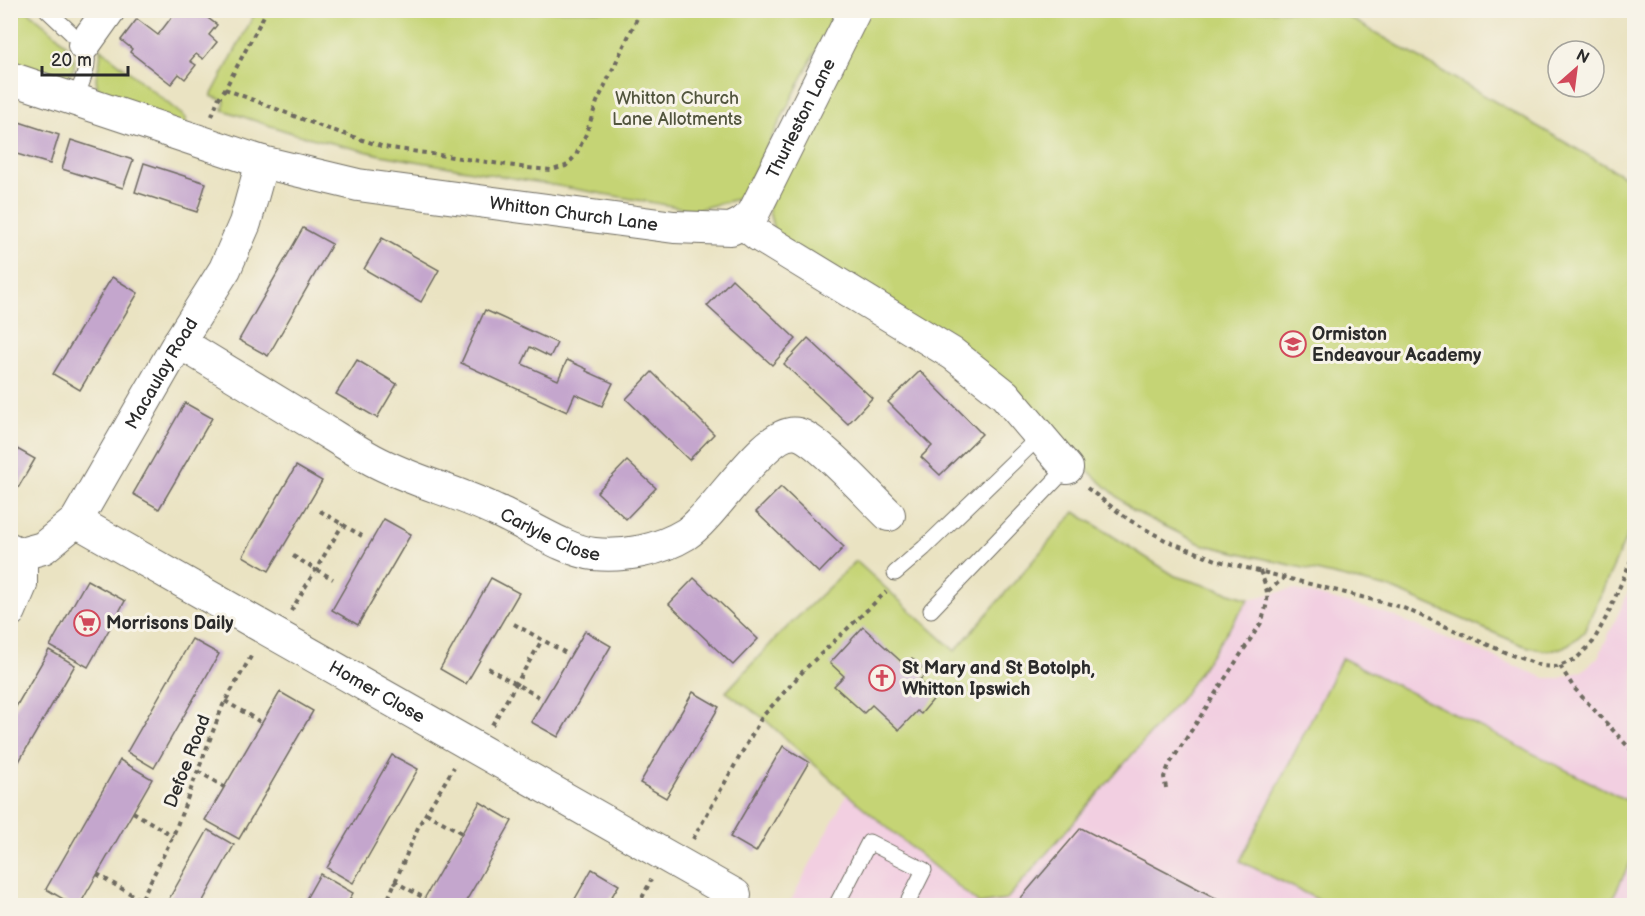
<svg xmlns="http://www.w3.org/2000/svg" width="1645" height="916" font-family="'Balsamiq Sans',sans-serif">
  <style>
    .built { fill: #f2cfe1 }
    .green { fill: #c5d475; stroke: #788050; stroke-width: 1.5 }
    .building { fill: #c4a6cd }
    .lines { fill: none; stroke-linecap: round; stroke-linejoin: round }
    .service-casing { stroke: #6e6b60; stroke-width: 17 }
    .minor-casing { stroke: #6e6b60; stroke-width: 34 }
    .path { stroke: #6e6b60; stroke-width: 4; stroke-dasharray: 4.5 4.5; stroke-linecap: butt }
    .service { stroke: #fff; stroke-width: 15 }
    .minor { stroke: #fff; stroke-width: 32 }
    .labels { text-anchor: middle; stroke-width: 6; stroke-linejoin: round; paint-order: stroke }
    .park-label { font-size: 18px; fill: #52553e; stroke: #f7f3e8 }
    .street-label { font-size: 18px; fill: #2b2b2b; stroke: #f7f3e8 }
    .poi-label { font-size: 18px; font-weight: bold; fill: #2b2b2b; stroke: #f7f3e8; text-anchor: start }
  </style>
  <rect width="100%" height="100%" fill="#f7f3e8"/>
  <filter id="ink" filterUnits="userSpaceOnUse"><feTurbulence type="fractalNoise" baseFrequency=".0167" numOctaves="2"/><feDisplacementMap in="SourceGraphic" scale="12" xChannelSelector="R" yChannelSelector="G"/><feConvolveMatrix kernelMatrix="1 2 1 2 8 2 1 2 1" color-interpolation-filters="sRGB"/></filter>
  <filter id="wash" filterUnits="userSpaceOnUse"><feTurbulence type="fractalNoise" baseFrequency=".008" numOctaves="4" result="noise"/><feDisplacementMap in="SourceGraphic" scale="24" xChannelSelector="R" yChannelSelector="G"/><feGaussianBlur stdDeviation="1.35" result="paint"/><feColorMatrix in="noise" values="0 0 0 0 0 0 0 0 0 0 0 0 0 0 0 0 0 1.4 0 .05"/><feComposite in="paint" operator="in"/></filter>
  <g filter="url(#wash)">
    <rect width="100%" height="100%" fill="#eae3c2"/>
    <!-- built -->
    <path class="built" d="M 1634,580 L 1634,905 L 788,906 L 847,794 L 979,904 L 1183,696 L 1249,599 L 1293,589 L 1385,613 L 1545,678 L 1560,678 L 1582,671 L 1598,657 Z"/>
    <!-- green -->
    <g class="green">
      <path d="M 21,11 L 28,11 C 44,26 98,59 63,80 L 11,69 L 11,26 Z"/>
      <path d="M 256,11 L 256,10 L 836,11 L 741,198 L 695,210 L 381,155 L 295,134 L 223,110 L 225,101 L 211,96 Z"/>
      <path d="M 867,11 L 1338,11 L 1634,182 L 1634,520 L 1584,632 C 1562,653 1550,654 1522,645 L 1393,589 L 1201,544 L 1134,511 L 1095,477 L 1056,440 L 775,235 L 768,207 Z"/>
      <path d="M 100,48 L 186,118 L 186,126 L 101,96 C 89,71 104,69 100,48 Z"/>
      <path d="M 1075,512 L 1175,576 L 1249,599 L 1183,696 L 1006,900 L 979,904 L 847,794 L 762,717 L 726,692 L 777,637 L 856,561 L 955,651 Z"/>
      <path d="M 1342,658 L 1634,804 L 1634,855 L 1609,905 L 1329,905 L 1240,861 Z"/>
    </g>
    <g id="blocks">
      <!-- building -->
      <g class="building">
        <path d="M 177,10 L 214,10 L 208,18 L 217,25 L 209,35 L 217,42 L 203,59 L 196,54 L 190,61 L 196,65 L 185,79 L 179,74 L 171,84 L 130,52 L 132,49 L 121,40 L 137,19 L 158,35 Z"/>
        <path d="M 10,119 L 59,135 L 50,164 L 10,152 Z"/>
        <path d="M 71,140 L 133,160 L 123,188 L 62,169 Z"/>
        <path d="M 144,163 L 206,183 L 197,212 L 135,192 Z"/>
        <path d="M 303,228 L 332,244 L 268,356 L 239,340 Z"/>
        <path d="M 382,238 L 439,270 L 421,302 L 364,269 Z"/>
        <path d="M 112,277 L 138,293 L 80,390 L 53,374 Z"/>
        <path d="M 732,279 L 796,339 L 772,365 L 707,306 Z"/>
        <path d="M 485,310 L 557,343 L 550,357 L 530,347 L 522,364 L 558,380 L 567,360 L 587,369 L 586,371 L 613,383 L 602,406 L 575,394 L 567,412 L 461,363 Z"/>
        <path d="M 808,338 L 872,398 L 848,424 L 784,364 Z"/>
        <path d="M 357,360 L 397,384 L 377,418 L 336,394 Z"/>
        <path d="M 920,371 L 982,434 L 940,475 L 921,457 L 932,446 L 888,402 Z"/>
        <path d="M 652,372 L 714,434 L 689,460 L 626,399 Z"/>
        <path d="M 185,403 L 212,418 L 159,509 L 133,494 Z"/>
        <path d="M 10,445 L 35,459 L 18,488 L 10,483 Z"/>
        <path d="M 627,461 L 656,488 L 626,519 L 597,492 Z"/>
        <path d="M 296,466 L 322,481 L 269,571 L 243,556 Z"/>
        <path d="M 781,487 L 844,547 L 819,573 L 756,512 Z"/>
        <path d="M 384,519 L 411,534 L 358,625 L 332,610 Z"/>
        <path d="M 491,578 L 519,593 L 466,684 L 440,669 Z"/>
        <path d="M 694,578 L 758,639 L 733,665 L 669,604 Z"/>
        <path d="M 87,580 L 125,601 L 88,667 L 50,646 Z"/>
        <path d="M 863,627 L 905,665 L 912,658 L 927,672 L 919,681 L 936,696 L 921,714 L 917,711 L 899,730 L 872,705 L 864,713 L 834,686 L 844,676 L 830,663 Z"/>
        <path d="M 585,631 L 611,646 L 558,737 L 531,722 Z"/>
        <path d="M 192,639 L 219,654 L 154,768 L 127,752 Z"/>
        <path d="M 49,650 L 75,665 L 10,777 L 10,717 Z"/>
        <path d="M 280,692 L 313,711 L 239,839 L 205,820 Z"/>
        <path d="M 693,692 L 719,707 L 666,798 L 640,783 Z"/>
        <path d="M 783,746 L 809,762 L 756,852 L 730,837 Z"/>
        <path d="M 392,755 L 418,769 L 353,883 L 327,868 Z"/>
        <path d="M 120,760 L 152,779 L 79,906 L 75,906 L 46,889 Z"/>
        <path d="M 480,802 L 512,821 L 476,884 L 463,906 L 420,906 Z"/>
        <path d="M 1081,828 L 1231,906 L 1014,906 Z"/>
        <path d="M 208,830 L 234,845 L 222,867 L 200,906 L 165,906 Z"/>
        <path d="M 592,869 L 619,885 L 606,906 L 571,906 Z"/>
        <path d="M 320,874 L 353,893 L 346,906 L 302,906 Z"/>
      </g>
    </g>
  </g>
  <g filter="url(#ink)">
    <use href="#blocks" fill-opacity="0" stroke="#6e6b60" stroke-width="1.5"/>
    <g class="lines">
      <!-- service casing -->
      <g class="service-casing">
        <g id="service">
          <path d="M 47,10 L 84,45 C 93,62 81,82 76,99"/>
          <path d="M 895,573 L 924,548 L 1039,437"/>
          <path d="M 931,610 L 1067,468"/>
          <path d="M 836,906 L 869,842 L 924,870 L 906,906"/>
        </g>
      </g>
      <!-- minor casing -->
      <g class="minor-casing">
        <g id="minor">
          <path d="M 84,45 L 109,10"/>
          <path id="s1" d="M 10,78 L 262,162 L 358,185 L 674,227 L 731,229 L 743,223 L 753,214 L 855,10"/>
          <path d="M 743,223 L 758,235 L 953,354 L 1005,395 L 1067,468"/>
          <path id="s2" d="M 179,342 C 222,368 265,394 307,420 C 329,433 351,448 373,460 C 412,481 455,491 495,510 C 523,522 566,551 594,554 C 625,557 660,550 686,534 C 715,516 766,426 798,434 C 818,439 871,498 889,515"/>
          <path id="s3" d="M 76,521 L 735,895"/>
          <path id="s4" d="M 10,549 L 21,554 L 43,548 L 76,521 L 179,342 L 225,269 L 245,223 L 262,162"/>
          <path d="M 10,611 L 21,585 L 21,554"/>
        </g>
      </g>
      <!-- path -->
      <g class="path">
        <path d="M 225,89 L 320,126 L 384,147 L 528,168 L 552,170 L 566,166 L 576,155 L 586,134 L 597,102 L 641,10"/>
        <path d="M 212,116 L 218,99 L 225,89 L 267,10"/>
        <path d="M 1087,488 L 1129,520 L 1167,541 L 1219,561 L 1401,607 L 1509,654 L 1542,666 L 1557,667 L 1576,659 L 1593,642 L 1609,612 L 1634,553"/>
        <path d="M 320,511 L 362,536"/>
        <path d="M 293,556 L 333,579"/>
        <path d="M 1268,591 L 1284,578"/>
        <path d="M 291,611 L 343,524"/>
        <path d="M 514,624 L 566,653"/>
        <path d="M 1560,666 L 1574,688 L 1634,753"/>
        <path d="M 488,668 L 539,697"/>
        <path d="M 225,701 L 262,723"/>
        <path d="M 492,725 L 542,640"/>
        <path d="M 198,771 L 224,787"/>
        <path d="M 1166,788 L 1164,777 L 1169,765 L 1261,623 C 1269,599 1270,595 1260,571"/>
        <path d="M 133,812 L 173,836"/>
        <path d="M 426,813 L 462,833"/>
        <path d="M 693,839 L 762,717 L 805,669 L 886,592"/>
        <path d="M 97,874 L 141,900"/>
        <path d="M 394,881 L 424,898"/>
        <path d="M 10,899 L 22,906"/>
        <path d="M 138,906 L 173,836 L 223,705 L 253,653"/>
        <path d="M 385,906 L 419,825 L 454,767"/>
        <path d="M 638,906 L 651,880"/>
      </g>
      <!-- service -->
      <use href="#service" class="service"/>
      <!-- minor -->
      <use href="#minor" class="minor"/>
    </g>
  </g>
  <!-- icons -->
  <defs>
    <g id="school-ring" transform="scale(1.35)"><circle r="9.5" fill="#f7f3e8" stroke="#d1495b" stroke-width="1.5"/><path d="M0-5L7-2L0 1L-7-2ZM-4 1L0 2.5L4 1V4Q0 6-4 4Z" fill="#d1495b"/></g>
    <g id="supermarket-ring" transform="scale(1.35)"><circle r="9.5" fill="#f7f3e8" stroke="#d1495b" stroke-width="1.5"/><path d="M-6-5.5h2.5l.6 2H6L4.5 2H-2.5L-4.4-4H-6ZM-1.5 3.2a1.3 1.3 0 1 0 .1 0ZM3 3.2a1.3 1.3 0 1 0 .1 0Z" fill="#d1495b"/></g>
    <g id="church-ring" transform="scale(1.35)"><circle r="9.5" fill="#f7f3e8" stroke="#d1495b" stroke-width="1.5"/><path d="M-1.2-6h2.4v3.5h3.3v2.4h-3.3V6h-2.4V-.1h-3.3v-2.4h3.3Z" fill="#d1495b"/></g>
  </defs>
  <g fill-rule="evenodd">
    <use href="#school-ring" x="1293" y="344"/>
    <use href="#supermarket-ring" x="87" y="623"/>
    <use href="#church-ring" x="882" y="678"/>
  </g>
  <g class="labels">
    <!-- park labels -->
    <g class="park-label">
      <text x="677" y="104">Whitton Church<tspan x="677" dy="21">Lane Allotments</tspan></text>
    </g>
    <!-- street labels -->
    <g class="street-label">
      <text dy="6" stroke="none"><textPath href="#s1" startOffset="874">Thurleston Lane</textPath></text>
      <text dy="6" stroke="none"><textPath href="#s1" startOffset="582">Whitton Church Lane</textPath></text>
      <text dy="6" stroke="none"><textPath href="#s4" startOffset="248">Macaulay Road</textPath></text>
      <text dy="6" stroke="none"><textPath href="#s2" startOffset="420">Carlyle Close</textPath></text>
      <text dy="6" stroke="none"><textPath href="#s3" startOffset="346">Homer Close</textPath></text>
      <text transform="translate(187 761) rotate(-69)" y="6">Defoe Road</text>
    </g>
    <!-- poi labels -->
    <g class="poi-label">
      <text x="1312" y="340">Ormiston<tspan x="1312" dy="21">Endeavour Academy</tspan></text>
      <text x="106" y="629">Morrisons Daily</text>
      <text x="902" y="674">St Mary and St Botolph,<tspan x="902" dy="21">Whitton Ipswich</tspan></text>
    </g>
  </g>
  <!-- margin -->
  <rect width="1645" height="916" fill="none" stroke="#f7f3e8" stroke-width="36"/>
  <!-- north arrow -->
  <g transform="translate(1576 69) rotate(28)"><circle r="28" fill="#f7f3e8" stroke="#a5a39c" stroke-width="1.5"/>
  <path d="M0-4.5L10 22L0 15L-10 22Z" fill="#d1495b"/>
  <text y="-9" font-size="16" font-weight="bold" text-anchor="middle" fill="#2b2b2b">N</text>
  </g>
  <!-- scale -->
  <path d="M42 66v9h86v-9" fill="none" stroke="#2b2b2b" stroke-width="3"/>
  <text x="51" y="66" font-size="18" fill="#2b2b2b" stroke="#f7f3e8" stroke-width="4.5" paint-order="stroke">20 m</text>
</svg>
